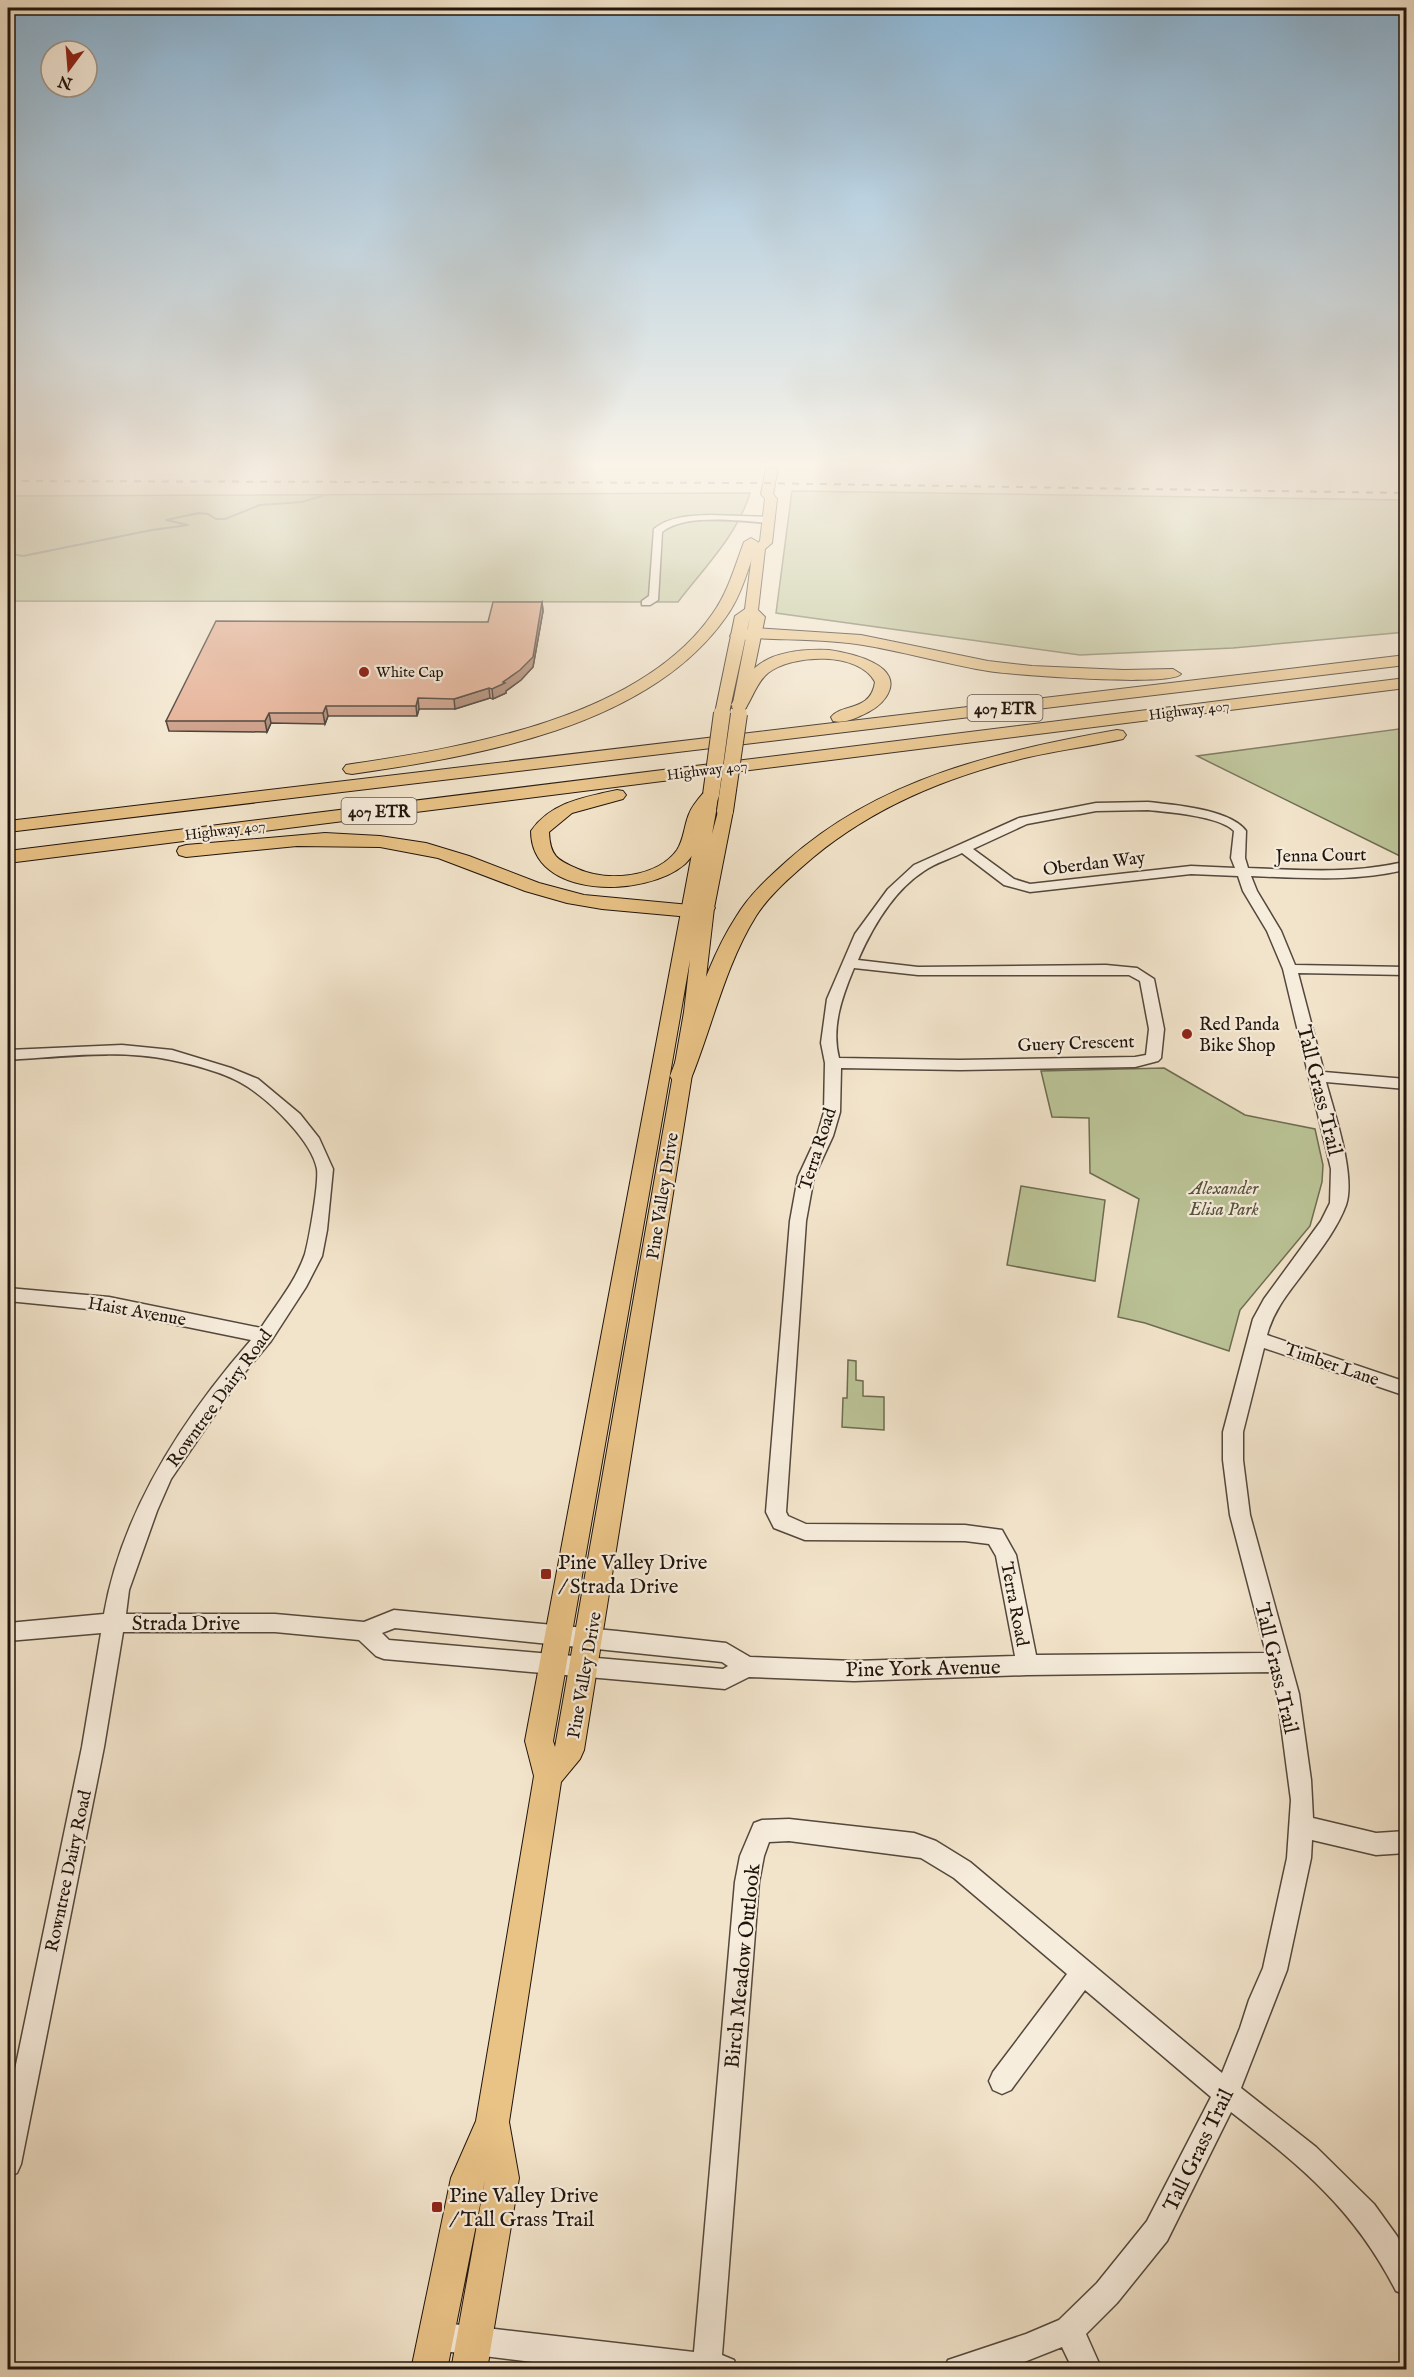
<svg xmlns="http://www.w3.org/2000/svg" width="1414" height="2377" font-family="'IM FELL English',serif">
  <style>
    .green { fill: #bbc497; stroke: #6d6c52; stroke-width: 1.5 }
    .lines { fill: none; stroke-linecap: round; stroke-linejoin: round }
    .stream { stroke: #6c7978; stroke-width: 2 }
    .minor-casing { stroke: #54483c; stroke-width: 3 }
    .major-casing { stroke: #1f140c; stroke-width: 2 }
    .highway-casing { stroke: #1f140c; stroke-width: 2 }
    .minor { fill: #f7eddd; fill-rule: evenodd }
    .major { fill: #e9c286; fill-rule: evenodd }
    .highway { fill: #e9c286; fill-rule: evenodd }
    .rail { stroke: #1f140c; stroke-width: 2; stroke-dasharray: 7 7; stroke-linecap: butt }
    .major-bridge-casing { stroke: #1f140c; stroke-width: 18; stroke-linecap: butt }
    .major-bridge { stroke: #e9c286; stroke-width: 16 }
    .wall { fill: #c28b72; stroke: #1f140c; stroke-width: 1.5 }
    .shaded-wall { fill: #9e715c; stroke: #1f140c; stroke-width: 1.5 }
    .building { fill: #e1a284; stroke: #1f140c; stroke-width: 1.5 }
    .poi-dot { fill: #8f2418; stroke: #f7eddd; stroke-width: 2 }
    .labels { text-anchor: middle; stroke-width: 4.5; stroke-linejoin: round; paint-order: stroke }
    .far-poi-label { font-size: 15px; fill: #1f140c; stroke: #f7eddd; text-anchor: start }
    .far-street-label { font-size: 15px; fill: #1f140c; stroke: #f7eddd }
    .shield { fill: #f7eddd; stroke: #60554b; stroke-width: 1.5 }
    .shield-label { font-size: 16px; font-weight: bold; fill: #1f140c }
    .street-label { font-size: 18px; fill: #1f140c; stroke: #f7eddd }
    .poi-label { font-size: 18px; fill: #1f140c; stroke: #f7eddd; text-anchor: start }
    .park-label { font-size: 18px; font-style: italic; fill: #56523d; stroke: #f7eddd }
    .near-street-label { font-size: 21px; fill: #1f140c; stroke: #f7eddd }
    .near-poi-label { font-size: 21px; fill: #1f140c; stroke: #f7eddd; text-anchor: start }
  </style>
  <rect width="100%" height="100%" fill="#f2e4cb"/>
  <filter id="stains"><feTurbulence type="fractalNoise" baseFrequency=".00333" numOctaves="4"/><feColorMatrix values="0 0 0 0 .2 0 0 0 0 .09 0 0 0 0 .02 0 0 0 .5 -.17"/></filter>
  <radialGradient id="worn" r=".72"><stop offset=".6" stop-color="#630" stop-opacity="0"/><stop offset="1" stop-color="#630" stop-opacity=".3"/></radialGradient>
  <!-- green -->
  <g class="green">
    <path d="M 792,491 L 1406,500 L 1406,632 L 1233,648 L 1080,655 L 776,613 Z"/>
    <path d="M 750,493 C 738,534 704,568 678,602 L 8,601 L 8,496 Z"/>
    <path d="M 1406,728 L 1406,859 L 1197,756 Z"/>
    <path d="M 1164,1068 L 1245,1115 L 1315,1129 L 1323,1165 L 1322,1182 L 1310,1226 L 1240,1310 L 1229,1351 L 1145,1323 L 1118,1317 L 1139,1199 L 1090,1173 L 1089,1118 L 1052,1117 L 1041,1071 Z"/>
    <path d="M 1021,1186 L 1105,1200 L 1095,1281 L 1007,1265 Z"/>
    <path d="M 848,1360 L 856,1361 L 856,1380 L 863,1381 L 863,1396 L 884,1397 L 884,1430 L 842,1427 L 843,1398 L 847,1398 Z"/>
  </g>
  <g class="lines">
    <!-- stream -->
    <path class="stream" d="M 8,553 L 23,556 L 152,530 L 188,525 L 166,520 L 199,513 L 208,514 L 216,519 L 225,519 L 260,505 L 302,502 L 325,495"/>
    <!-- minor casing -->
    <g class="minor-casing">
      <g id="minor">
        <path d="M 709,515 L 769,517 L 774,520 L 769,523 C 739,521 686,513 662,532 L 658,600 L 650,605 L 642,605 L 642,601 L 649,596 L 654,529 C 670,516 690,516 709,515 Z"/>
        <path d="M 1148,802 C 1174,805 1230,809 1246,831 L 1245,858 L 1248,868 C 1300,870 1349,874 1399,863 L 1406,867 L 1404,870 C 1353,882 1303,878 1251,876 L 1257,891 L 1281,931 L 1295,965 L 1406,967 L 1406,975 L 1298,973 L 1324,1072 L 1406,1079 L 1406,1089 L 1326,1082 C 1334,1112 1356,1175 1346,1205 C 1338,1227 1321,1249 1307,1268 C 1291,1290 1274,1308 1267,1335 L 1406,1382 L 1406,1396 L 1264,1348 L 1243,1432 L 1243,1460 L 1250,1515 L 1299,1694 L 1311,1780 L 1313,1818 L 1376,1833 L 1406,1831 L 1406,1853 L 1376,1855 L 1312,1840 L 1311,1858 L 1287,1970 L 1241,2088 L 1316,2147 L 1374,2204 L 1397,2236 L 1406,2254 L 1406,2295 L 1396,2291 C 1354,2209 1302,2167 1231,2112 L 1167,2241 L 1117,2303 L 1086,2334 L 1102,2370 L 1073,2370 L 1062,2347 L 1004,2370 L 944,2370 L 948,2360 L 1026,2334 L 1059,2320 L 1097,2283 L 1147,2221 L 1211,2097 L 1085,1990 L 1011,2090 L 1002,2094 L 993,2090 L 989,2081 L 993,2072 L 1067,1974 L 954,1878 L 921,1858 L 789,1841 L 769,1842 L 764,1856 L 759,1882 L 722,2355 L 734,2360 L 738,2370 L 598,2370 L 435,2350 L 425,2346 L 421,2336 L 425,2326 L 435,2322 L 694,2352 L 735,1882 L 740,1856 L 754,1823 L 762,1820 L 789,1819 L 914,1833 L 936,1841 L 970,1862 L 1222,2073 L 1240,2028 L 1249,2000 L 1263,1968 L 1287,1858 L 1291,1800 L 1277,1694 L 1271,1672 L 1027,1675 L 854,1681 L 749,1677 L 725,1689 L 384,1659 L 376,1656 L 359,1640 L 275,1632 L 123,1632 L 104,1747 L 21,2164 L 17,2173 L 8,2177 L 8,2103 L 82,1747 L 101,1633 L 8,1641 L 8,1623 L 104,1614 C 122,1511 183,1418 251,1340 L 109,1311 L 8,1301 L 8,1288 L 109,1297 L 261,1328 C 276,1305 296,1281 305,1254 C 309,1240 319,1183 317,1169 C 312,1141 271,1102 248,1087 C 227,1073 195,1065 171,1060 C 118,1049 61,1057 8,1060 L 8,1050 L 122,1045 L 172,1050 L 231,1068 L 258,1079 L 300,1114 L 319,1138 L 333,1169 L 327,1230 L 322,1256 L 306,1287 L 271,1341 L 240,1378 L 171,1479 L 157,1511 L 129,1590 L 126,1614 L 275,1614 L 364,1622 L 394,1610 L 617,1631 L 726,1643 L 750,1657 L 854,1661 L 1015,1656 L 996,1556 L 989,1544 L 965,1541 L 805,1540 L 774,1528 L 766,1512 L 790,1221 L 798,1177 L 817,1136 L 824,1112 L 825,1063 L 821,1043 L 827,999 L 855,934 L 888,889 L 914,865 L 1019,818 L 1096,803 ZM 1148,810 C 1168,812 1220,816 1234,831 L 1231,858 L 1235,868 L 1191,866 L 1030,884 L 1014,879 L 973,849 L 1027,824 L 1096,811 ZM 962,853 L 1004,885 L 1030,892 L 1191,874 L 1238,876 L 1243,891 L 1267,931 L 1283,969 L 1331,1169 L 1330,1203 L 1321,1221 L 1264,1299 L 1253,1319 L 1223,1432 L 1223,1460 L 1230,1515 L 1266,1653 L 1036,1655 L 1016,1555 L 1002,1530 L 965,1525 L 806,1524 L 788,1516 L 786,1512 L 806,1221 L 814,1177 L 833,1136 L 840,1112 L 841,1068 L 960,1070 L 1135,1067 L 1158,1061 L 1161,1058 L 1164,1029 L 1154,979 L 1137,968 L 1106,965 L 918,967 L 858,960 C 872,928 893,891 924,871 C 935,863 950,859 962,853 ZM 854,968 L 918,975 L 1129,975 L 1140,981 L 1149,1029 L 1146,1055 L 1135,1057 L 960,1060 L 839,1058 C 831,1027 842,997 854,968 ZM 395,1628 L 722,1662 L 728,1666 L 723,1669 L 389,1640 L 382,1633 Z"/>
      </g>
    </g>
    <!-- major casing -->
    <g class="major-casing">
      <g id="major">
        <path d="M 766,468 L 778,468 L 773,494 L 777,499 L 772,543 L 765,549 L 758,610 L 765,617 L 746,708 L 739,712 L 732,708 L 750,617 L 729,713 L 722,717 L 715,713 L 735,616 L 745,609 L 753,547 L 760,541 L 765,499 L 761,494 Z"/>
        <path d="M 711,790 L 719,795 L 712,834 L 719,808 L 725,806 L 733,811 L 714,908 L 702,1012 L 584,1750 L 580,1759 L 561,1782 L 509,2122 L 519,2178 L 487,2370 L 451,2370 L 485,2180 L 447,2370 L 411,2370 L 451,2178 L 476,2121 L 534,1776 L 525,1741 L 703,795 ZM 690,960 L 684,1012 L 555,1747 L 553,1741 Z"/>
      </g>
    </g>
    <!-- highway casing -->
    <g class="highway-casing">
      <g id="highway">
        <path d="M 751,538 L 758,542 C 748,568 742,595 726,617 C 648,728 476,756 352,774 L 346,773 L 343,769 L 346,765 L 352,764 C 468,747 642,717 713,613 C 728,592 735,566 744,542 Z"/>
        <path d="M 754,628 L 861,635 L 988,661 L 1032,666 L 1124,670 L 1173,669 L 1181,674 C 1171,687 1012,675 988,671 C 946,664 905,652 863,645 C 828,639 790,640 754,638 L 738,641 L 730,636 L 732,633 Z"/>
        <path d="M 829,650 C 850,653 907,665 886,697 C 880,706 870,712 860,716 C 852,720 842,723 833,721 L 831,717 C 842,703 871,712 875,682 C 859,651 792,654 768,673 C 757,682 753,697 745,709 L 739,710 L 731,705 C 738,695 742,683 750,673 C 768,651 803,649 829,650 Z"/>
        <path d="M 1406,655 L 1406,665 L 8,832 L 8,821 Z"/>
        <path d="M 1406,678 L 1406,688 L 8,863 L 8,851 Z"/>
        <path d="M 1117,730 L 1123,731 L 1126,735 L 1123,739 C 1092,746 1060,750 1029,757 C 947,776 867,809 803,866 C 786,881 768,897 756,916 C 726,964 713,1023 692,1076 L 689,1081 L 681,1083 L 673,1081 L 670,1076 C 691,1023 705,965 736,917 C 749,895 769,877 788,860 C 880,778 999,751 1117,730 Z"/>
        <path d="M 617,790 L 623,791 L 626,795 L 623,799 L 572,813 L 549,832 C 550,856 557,860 578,869 C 607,882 657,878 677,850 C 684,839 684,826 689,814 C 692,806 699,798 705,791 L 717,791 L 720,795 C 716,801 710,807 707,814 C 700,832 700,850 685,864 C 646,898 531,900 531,831 C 551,802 585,797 617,790 Z"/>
        <path d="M 325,833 L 380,836 L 426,843 L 469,856 L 539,883 L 584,895 L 690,905 L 705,902 L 712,904 L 715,908 L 712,912 L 690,917 L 602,909 L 567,903 L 525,891 L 438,858 L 380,847 L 297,846 L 186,857 L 179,855 L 177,851 L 179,847 L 186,845 Z"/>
      </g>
    </g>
    <!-- minor -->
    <use href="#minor" class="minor"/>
    <!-- major -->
    <use href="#major" class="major"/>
    <!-- highway -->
    <use href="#highway" class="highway"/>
    <!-- rail -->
    <path class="rail" d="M 8,481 L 756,483 L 1406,493"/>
    <!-- major-bridge casing -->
    <g class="major-bridge-casing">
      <g id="major-bridge">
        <path d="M 711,795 L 722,713"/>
        <path d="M 725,811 L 739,714"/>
      </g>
    </g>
    <!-- major-bridge -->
    <use href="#major-bridge" class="major-bridge"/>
  </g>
  <!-- wall -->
  <path class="wall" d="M 542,602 L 543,611 L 533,667 L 521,680 L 506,691 L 506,693 L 493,699 L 490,698 L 455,709 L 419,709 L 417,716 L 328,716 L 325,724 L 271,723 L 267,732 L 169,731 L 166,721 L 488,622 Z"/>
  <!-- shaded-wall -->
  <g class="shaded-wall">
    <path d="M 542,602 L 543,611 L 533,667 L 521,680 L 506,691 L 506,693 L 493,699 L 492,689 Z"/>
    <path d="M 489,688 L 490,698 L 455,709 L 454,699 Z"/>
    <path d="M 418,698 L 419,709 L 417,716 L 416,706 Z"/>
    <path d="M 326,706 L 328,716 L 325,724 L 323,713 Z"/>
    <path d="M 269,713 L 271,723 L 267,732 L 265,721 Z"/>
  </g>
  <!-- building -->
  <path class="building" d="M 493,602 L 542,602 L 533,657 L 520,670 L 503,682 L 505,683 L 492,689 L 489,688 L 454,699 L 418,698 L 416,706 L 326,706 L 323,713 L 269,713 L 265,721 L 166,721 L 216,621 L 488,622 Z"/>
  <!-- sky -->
  <linearGradient id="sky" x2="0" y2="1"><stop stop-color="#8bb7d8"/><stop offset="0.58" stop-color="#f9f3e8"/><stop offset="1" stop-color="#f9f3e8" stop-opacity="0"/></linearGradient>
  <rect width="1414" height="801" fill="url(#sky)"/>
  <!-- markers -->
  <g class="poi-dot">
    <circle cx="364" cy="672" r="6"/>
    <circle cx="1187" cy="1034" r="6"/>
    <rect x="540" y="1568" width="12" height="12" rx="3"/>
    <rect x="431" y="2201" width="12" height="12" rx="3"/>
  </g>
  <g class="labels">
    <!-- far-poi labels -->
    <g class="far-poi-label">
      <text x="376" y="677">White Cap</text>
    </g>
    <!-- far-street labels -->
    <g class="far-street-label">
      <text transform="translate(1189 710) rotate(-7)" y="5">Highway 407</text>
      <text transform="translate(707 770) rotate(-7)" y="5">Highway 407</text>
      <text transform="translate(225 830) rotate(-7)" y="5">Highway 407</text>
    </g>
    <!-- shield labels -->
    <g class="shield">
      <rect x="967.5" y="695" width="75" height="26" rx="4.5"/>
      <rect x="341.5" y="798" width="75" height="26" rx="4.5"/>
    </g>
    <g class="shield-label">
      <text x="1005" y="714">407 ETR</text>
      <text x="379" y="817">407 ETR</text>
    </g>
    <!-- street labels -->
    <g class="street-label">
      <text transform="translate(1321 855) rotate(-1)" y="6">Jenna Court</text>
      <text transform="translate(1094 863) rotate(-7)" y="6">Oberdan Way</text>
      <text transform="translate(1076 1043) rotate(-2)" y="6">Guery Crescent</text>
      <text transform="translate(817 1149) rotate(-72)" y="6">Terra Road</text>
      <text transform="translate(662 1196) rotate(-81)" y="6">Pine Valley Drive</text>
      <text transform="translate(137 1311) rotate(10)" y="6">Haist Avenue</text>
      <text transform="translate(1332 1364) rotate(19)" y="6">Timber Lane</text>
      <text transform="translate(219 1398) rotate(-54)" y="6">Rowntree Dairy Road</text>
      <text transform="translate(1015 1604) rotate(79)" y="6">Terra Road</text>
      <text transform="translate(584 1675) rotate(-80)" y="6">Pine Valley Drive</text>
      <text transform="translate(68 1871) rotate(-78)" y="6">Rowntree Dairy Road</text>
    </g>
    <!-- poi labels -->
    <g class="poi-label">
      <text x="1199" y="1030">Red Panda<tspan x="1199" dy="21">Bike Shop</tspan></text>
    </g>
    <!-- park labels -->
    <g class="park-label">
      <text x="1224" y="1194">Alexander<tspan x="1224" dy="21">Elisa Park</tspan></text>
    </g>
    <!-- near-street labels -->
    <g class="near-street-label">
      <text transform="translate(1320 1090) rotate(76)" y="7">Tall Grass Trail</text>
      <text x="186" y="1630">Strada Drive</text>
      <text transform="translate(923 1668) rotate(-1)" y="7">Pine York Avenue</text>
      <text transform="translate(1277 1668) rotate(77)" y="7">Tall Grass Trail</text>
      <text transform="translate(742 1966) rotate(-84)" y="7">Birch Meadow Outlook</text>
      <text transform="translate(1198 2150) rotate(-64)" y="7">Tall Grass Trail</text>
    </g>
    <!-- near-poi labels -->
    <g class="near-poi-label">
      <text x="558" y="1569">Pine Valley Drive<tspan x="558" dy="24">/ Strada Drive</tspan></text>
      <text x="449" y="2202">Pine Valley Drive<tspan x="449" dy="24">/ Tall Grass Trail</tspan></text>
    </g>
  </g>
  <!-- margin -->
  <rect width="1414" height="2377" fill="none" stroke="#f2e4cb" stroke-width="30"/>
  <rect x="9" y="9" width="1396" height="2359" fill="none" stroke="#1f140c" stroke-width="3"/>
  <rect x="15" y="15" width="1384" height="2347" fill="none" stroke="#1f140c" stroke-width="1.5"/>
  <!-- north arrow -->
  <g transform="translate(69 69) rotate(196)"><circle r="28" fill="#f7eddd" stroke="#a19689" stroke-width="1.5"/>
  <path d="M0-4.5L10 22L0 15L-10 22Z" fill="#8f2418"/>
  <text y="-9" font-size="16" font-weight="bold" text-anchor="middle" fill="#1f140c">N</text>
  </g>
  <rect width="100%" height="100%" filter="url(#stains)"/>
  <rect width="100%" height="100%" fill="url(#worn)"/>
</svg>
